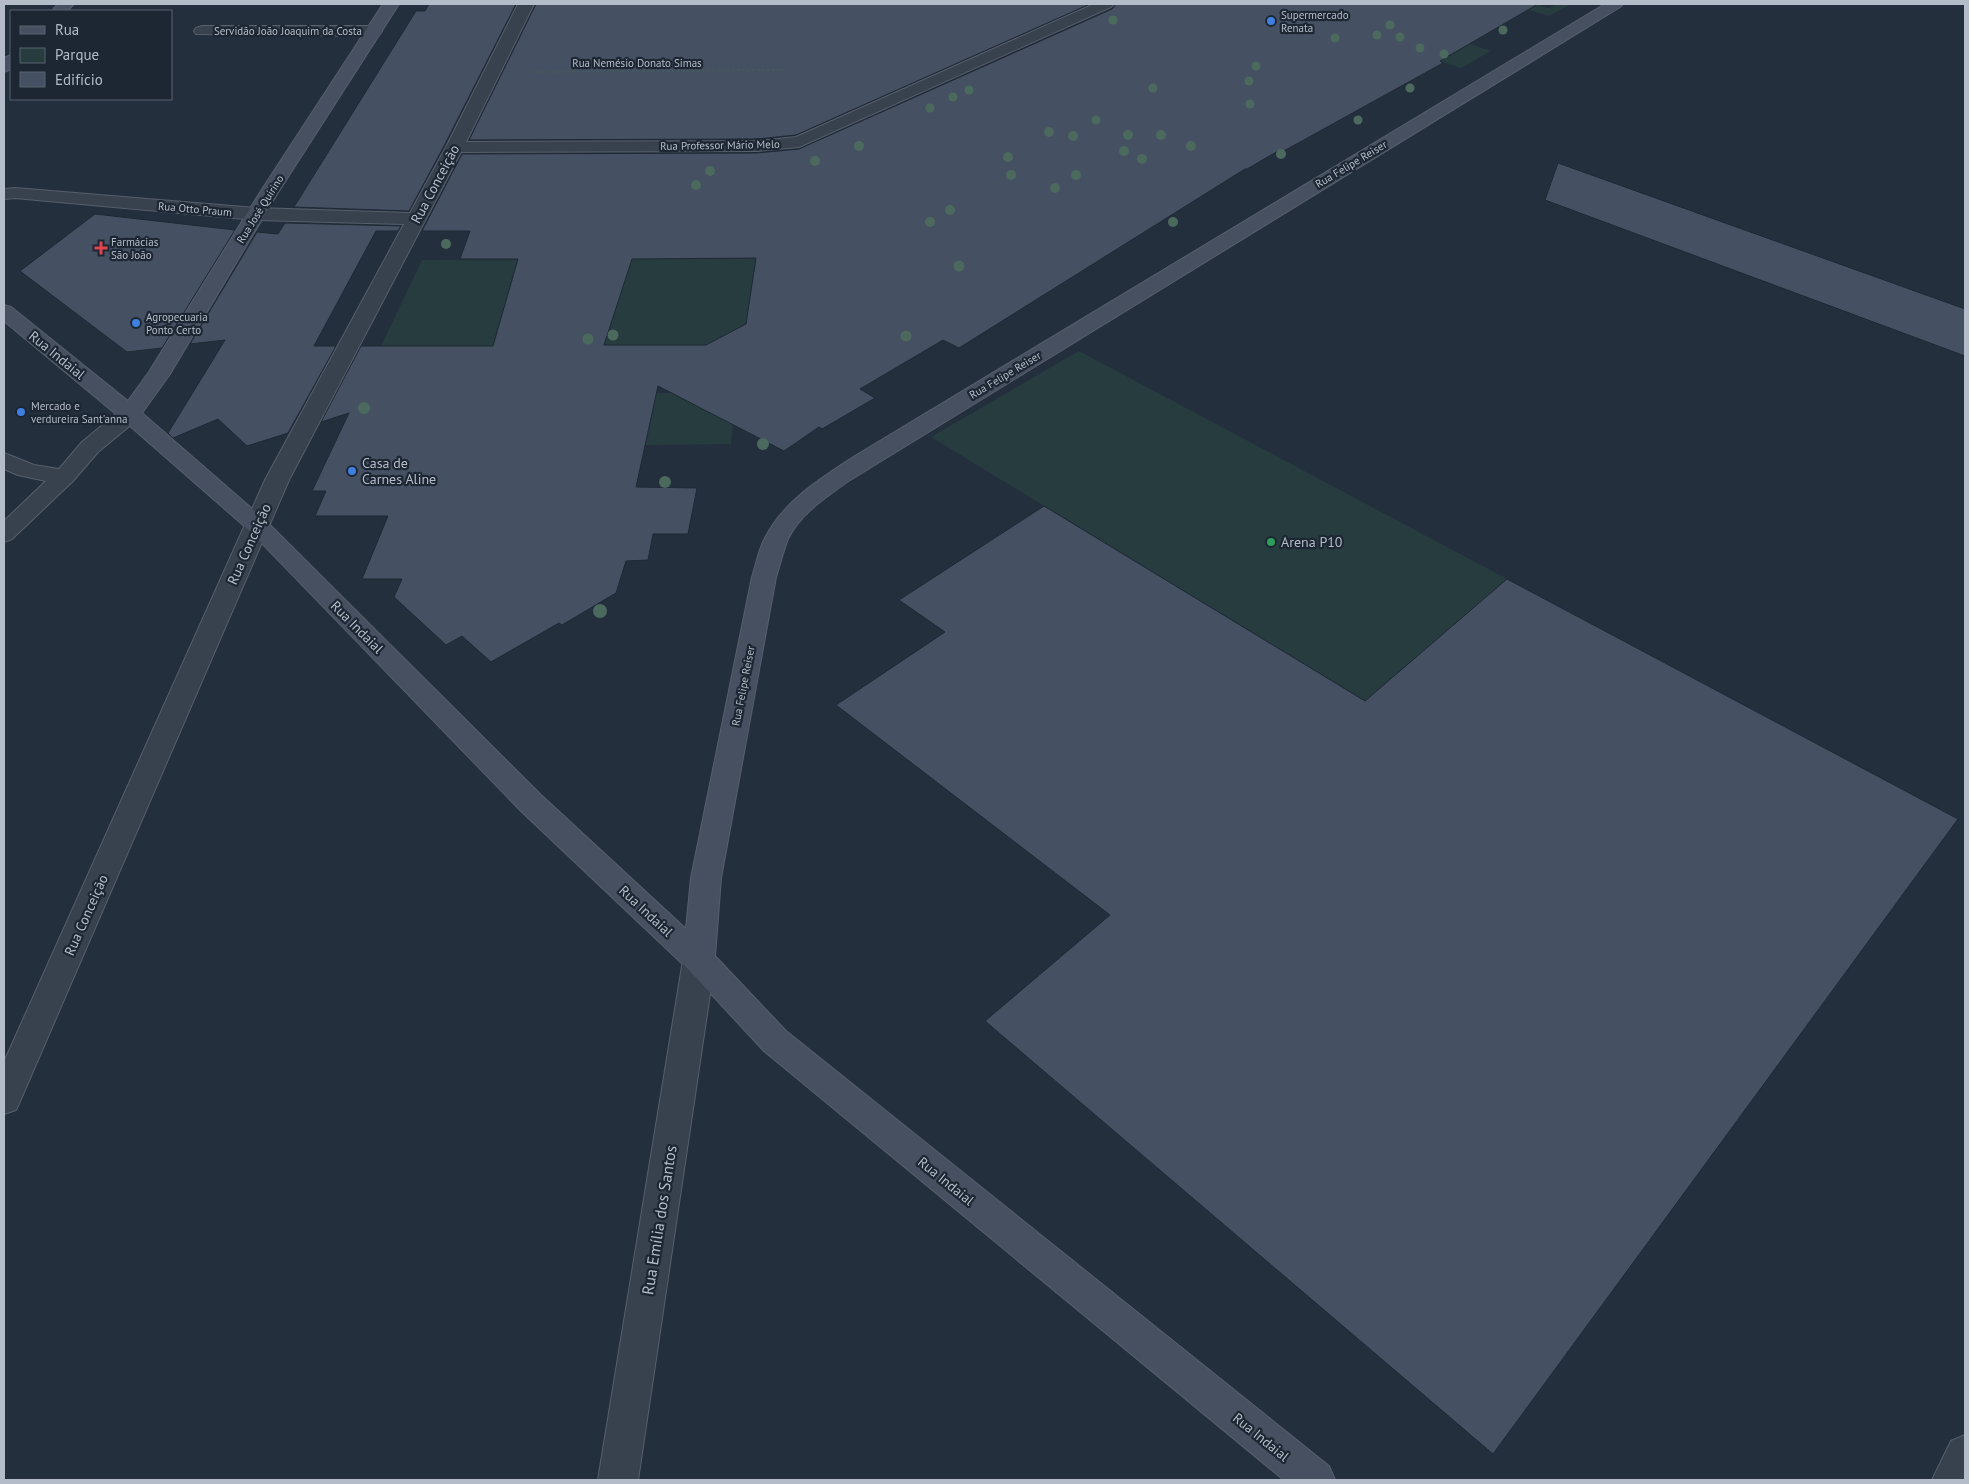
<svg xmlns="http://www.w3.org/2000/svg" width="1969" height="1484" font-family="'PT Sans',sans-serif">
  <style>
    .green { fill: #263c3f }
    .building { fill: #455162; stroke: #1f2835; fill-rule: evenodd }
    .lines { fill: none; stroke-linecap: round; stroke-linejoin: round }
    .lane-casing { stroke: #565f6c; stroke-width: 2 }
    .street-casing { stroke: #565f6c; stroke-width: 2 }
    .secondary-casing { stroke: #565f6c; stroke-width: 2 }
    .path { stroke: #44595c; stroke-width: 2; stroke-dasharray: 2.5 2.5; stroke-linecap: butt }
    .lane { fill: #38414e; fill-rule: evenodd }
    .street { fill: #38414e; fill-rule: evenodd }
    .secondary { fill: #465061; fill-rule: evenodd }
    .tree { fill: #4b6a5d }
    .shop-dot { fill: #3f7fe0; stroke: #1d2633; stroke-width: 2 }
    .health-dot { fill: #e0444e; stroke: #1d2633; stroke-width: 2 }
    .leisure-dot { fill: #2e9e5b; stroke: #1d2633; stroke-width: 2 }
    .labels { text-anchor: middle; stroke-width: 4.5; stroke-linejoin: round; paint-order: stroke }
    .far-poi-label { font-size: 11px; fill: #b4bcc9; stroke: #1d2633; text-anchor: start }
    .far-street-label { font-size: 11px; fill: #b4bcc9; stroke: #1d2633 }
    .street-label { font-size: 14px; fill: #b4bcc9; stroke: #1d2633 }
    .poi-label { font-size: 14px; fill: #b4bcc9; stroke: #1d2633; text-anchor: start }
    .near-street-label { font-size: 16px; fill: #b4bcc9; stroke: #1d2633 }
  </style>
  <rect width="100%" height="100%" fill="#242f3e"/>
  <!-- green -->
  <g class="green">
    <path d="M 1509,4 L 1534,4 L 1549,8 L 1556,4 L 1571,4 L 1549,16 Z"/>
    <path d="M 1324,23 L 1454,53 L 1470,44 L 1491,51 L 1461,68 Z"/>
    <path d="M 757,258 L 742,345 L 564,345 L 555,381 L 454,346 L 381,346 L 422,260 Z"/>
    <path d="M 1079,351 L 1507,579 L 1365,701 L 931,437 Z"/>
    <path d="M 606,393 L 736,393 L 731,444 L 574,446 Z"/>
  </g>
  <!-- building -->
  <g class="building">
    <path d="M 429,4 L 516,4 L 444,146 L 409,211 L 294,207 L 416,11 L 425,11 Z"/>
    <path d="M 536,4 L 1090,4 L 796,135 L 757,139 L 469,140 Z"/>
    <path d="M 1116,4 L 1538,4 L 1440,61 L 1443,63 L 1282,152 L 1278,151 L 1247,169 L 1245,169 L 959,348 L 943,340 L 860,389 L 875,398 L 822,429 L 819,427 L 784,451 L 658,386 L 636,487 L 697,488 L 688,534 L 653,534 L 648,560 L 626,561 L 616,593 L 562,625 L 559,623 L 491,662 L 462,636 L 446,645 L 394,597 L 402,579 L 362,579 L 388,516 L 315,516 L 326,491 L 312,491 L 349,413 L 321,422 L 361,346 L 493,346 L 518,259 L 460,259 L 470,231 L 422,231 L 462,154 L 757,153 L 799,149 L 1112,9 ZM 756,258 L 746,324 L 706,345 L 604,345 L 632,259 Z"/>
    <path d="M 1558,163 L 1965,309 L 1965,356 L 1545,200 Z"/>
    <path d="M 95,214 L 235,230 L 162,348 L 127,352 L 20,271 Z"/>
    <path d="M 285,223 L 401,226 L 398,231 L 376,231 L 314,346 L 336,346 L 288,433 L 247,446 L 218,419 L 173,438 L 168,433 L 225,340 L 190,344 L 257,232 L 278,234 Z"/>
    <path d="M 1044,506 L 1365,701 L 1507,579 L 1958,819 L 1493,1454 L 985,1021 L 1110,915 L 836,705 L 945,632 L 899,600 Z"/>
  </g>
  <g class="lines">
    <!-- lane casing -->
    <g class="lane-casing">
      <path id="lane" d="M 202,26 L 374,26 L 380,28 L 382,31 L 380,34 L 374,36 L 196,34 L 194,31 L 196,28 Z"/>
    </g>
    <!-- street casing -->
    <g class="street-casing">
      <g id="street">
        <path d="M 518,4 L 534,4 L 466,142 L 757,141 L 796,137 L 1094,4 L 1114,4 L 1111,7 L 799,147 L 757,151 L 461,152 L 289,480 L 21,1099 L 16,1110 L 4,1114 L 4,1062 L 265,480 L 404,224 L 256,220 L 15,198 L 4,199 L 4,189 L 15,188 L 256,208 L 410,213 L 446,147 Z"/>
        <path d="M 130,407 L 138,409 L 141,414 L 138,419 L 98,452 L 73,481 L 12,539 L 4,542 L 4,521 L 46,481 L 18,475 L 4,469 L 4,453 L 34,465 L 59,469 L 82,442 L 122,409 Z"/>
        <path d="M 699,947 L 710,951 L 715,960 L 638,1480 L 598,1480 L 683,960 L 688,951 Z"/>
        <path d="M 1965,1435 L 1965,1480 L 1932,1480 L 1951,1441 Z"/>
      </g>
    </g>
    <!-- secondary casing -->
    <g class="secondary-casing">
      <g id="secondary">
        <path d="M 58,4 L 74,4 L 67,11 L 52,11 Z"/>
        <path d="M 383,4 L 399,4 L 277,194 L 170,374 L 142,413 L 266,521 L 541,795 L 686,929 L 691,878 L 752,577 C 756,565 758,552 764,540 C 783,501 820,479 855,456 L 1605,4 L 1623,4 L 1620,7 L 847,482 C 825,498 800,514 788,539 C 783,551 780,565 776,577 L 721,878 L 715,956 L 786,1031 L 1329,1466 L 1335,1480 L 1284,1480 L 764,1051 L 688,969 L 521,811 L 250,531 L 122,419 L 4,321 L 4,305 L 11,307 L 128,401 L 149,372 L 259,194 Z"/>
        <path d="M 11,55 L 11,69 L 4,72 L 4,58 Z"/>
      </g>
    </g>
    <!-- path -->
    <path class="path" d="M 532,72 L 783,70"/>
    <!-- lane -->
    <use href="#lane" class="lane"/>
    <!-- street -->
    <use href="#street" class="street"/>
    <!-- secondary -->
    <use href="#secondary" class="secondary"/>
  </g>
  <!-- trees -->
  <g class="tree">
    <circle cx="1113" cy="20" r="4.5"/>
    <circle cx="1390" cy="25" r="4.5"/>
    <circle cx="1503" cy="30" r="4.5"/>
    <circle cx="1377" cy="35" r="4.5"/>
    <circle cx="1400" cy="37" r="4.5"/>
    <circle cx="1335" cy="38" r="4.5"/>
    <circle cx="1420" cy="48" r="4.5"/>
    <circle cx="1444" cy="54" r="4.5"/>
    <circle cx="1256" cy="66" r="4.5"/>
    <circle cx="1249" cy="81" r="4.5"/>
    <circle cx="1153" cy="88" r="4.5"/>
    <circle cx="1410" cy="88" r="4.5"/>
    <circle cx="969" cy="90" r="4.5"/>
    <circle cx="953" cy="97" r="4.5"/>
    <circle cx="1250" cy="104" r="4.5"/>
    <circle cx="930" cy="108" r="4.5"/>
    <circle cx="1096" cy="120" r="4.5"/>
    <circle cx="1358" cy="120" r="4.5"/>
    <circle cx="1049" cy="132" r="5"/>
    <circle cx="1128" cy="135" r="5"/>
    <circle cx="1161" cy="135" r="5"/>
    <circle cx="1073" cy="136" r="5"/>
    <circle cx="859" cy="146" r="5"/>
    <circle cx="1191" cy="146" r="5"/>
    <circle cx="1124" cy="151" r="5"/>
    <circle cx="1281" cy="154" r="5"/>
    <circle cx="1008" cy="157" r="5"/>
    <circle cx="1142" cy="159" r="5"/>
    <circle cx="815" cy="161" r="5"/>
    <circle cx="710" cy="171" r="5"/>
    <circle cx="1011" cy="175" r="5"/>
    <circle cx="1076" cy="175" r="5"/>
    <circle cx="696" cy="185" r="5"/>
    <circle cx="1055" cy="188" r="5"/>
    <circle cx="950" cy="210" r="5"/>
    <circle cx="930" cy="222" r="5"/>
    <circle cx="1173" cy="222" r="5"/>
    <circle cx="446" cy="244" r="5"/>
    <circle cx="959" cy="266" r="5.5"/>
    <circle cx="613" cy="335" r="5.5"/>
    <circle cx="906" cy="336" r="5.5"/>
    <circle cx="588" cy="339" r="5.5"/>
    <circle cx="364" cy="408" r="6"/>
    <circle cx="763" cy="444" r="6"/>
    <circle cx="665" cy="482" r="6"/>
    <circle cx="600" cy="611" r="7"/>
  </g>
  <!-- markers -->
  <g class="shop-dot">
    <circle cx="1271" cy="21" r="5"/>
    <circle cx="136" cy="323" r="5"/>
    <circle cx="21" cy="412" r="5"/>
    <circle cx="352" cy="471" r="5"/>
  </g>
  <path class="health-dot" d="M98.5 240.5h5v5h5v5h-5v5h-5v-5h-5v-5h5z"/>
  <circle class="leisure-dot" cx="1271" cy="542" r="5"/>
  <g class="labels">
    <!-- far-poi labels -->
    <g class="far-poi-label">
      <text x="1281" y="19">Supermercado<tspan x="1281" dy="13">Renata</tspan></text>
      <text x="111" y="246">Farmácias<tspan x="111" dy="13">São João</tspan></text>
      <text x="146" y="321">Agropecuaria<tspan x="146" dy="13">Ponto Certo</tspan></text>
      <text x="31" y="410">Mercado e<tspan x="31" dy="13">verdureira Sant'anna</tspan></text>
    </g>
    <!-- far-street labels -->
    <g class="far-street-label">
      <text x="288" y="35">Servidão João Joaquim da Costa</text>
      <text x="637" y="67">Rua Nemésio Donato Simas</text>
      <text transform="translate(720 145) rotate(-1)" y="4">Rua Professor Mário Melo</text>
      <text transform="translate(1351 164) rotate(-31)" y="4">Rua Felipe Reiser</text>
      <text transform="translate(195 209) rotate(5)" y="4">Rua Otto Praum</text>
      <text transform="translate(260 209) rotate(-58)" y="4">Rua José Quirino</text>
      <text transform="translate(1005 375) rotate(-31)" y="4">Rua Felipe Reiser</text>
      <text transform="translate(743 686) rotate(-79)" y="4">Rua Felipe Reiser</text>
    </g>
    <!-- street labels -->
    <g class="street-label">
      <text transform="translate(435 184) rotate(-62)" y="5">Rua Conceição</text>
      <text transform="translate(57 355) rotate(39)" y="5">Rua Indaial</text>
      <text transform="translate(249 544) rotate(-66)" y="5">Rua Conceição</text>
      <text transform="translate(357 627) rotate(45)" y="5">Rua Indaial</text>
      <text transform="translate(646 911) rotate(43)" y="5">Rua Indaial</text>
      <text transform="translate(86 915) rotate(-66)" y="5">Rua Conceição</text>
      <text transform="translate(946 1181) rotate(39)" y="5">Rua Indaial</text>
      <text transform="translate(1261 1437) rotate(39)" y="5">Rua Indaial</text>
    </g>
    <!-- poi labels -->
    <g class="poi-label">
      <text x="362" y="468">Casa de<tspan x="362" dy="16">Carnes Aline</tspan></text>
      <text x="1281" y="547">Arena P10</text>
    </g>
    <!-- near-street labels -->
    <g class="near-street-label">
      <text transform="translate(659 1220) rotate(-81)" y="6">Rua Emília dos Santos</text>
    </g>
  </g>
  <!-- border -->
  <rect width="1969" height="1484" fill="none" stroke="#b4bcc9" stroke-width="10"/>
  <!-- legend -->
  <rect x="10" y="10" width="162" height="90" fill="#1d2633" stroke="#59626f"/>
  <rect x="20" y="26" width="25" height="8" fill="#465061" stroke="#59626f"/>
  <text x="55" y="35" font-size="15" fill="#b4bcc9">Rua</text>
  <rect x="20" y="48" width="25" height="15" fill="#263c3f" stroke="#59626f"/>
  <text x="55" y="60" font-size="15" fill="#b4bcc9">Parque</text>
  <rect x="20" y="72" width="25" height="15" fill="#455162" stroke="#59626f"/>
  <text x="55" y="85" font-size="15" fill="#b4bcc9">Edifício</text>
</svg>
